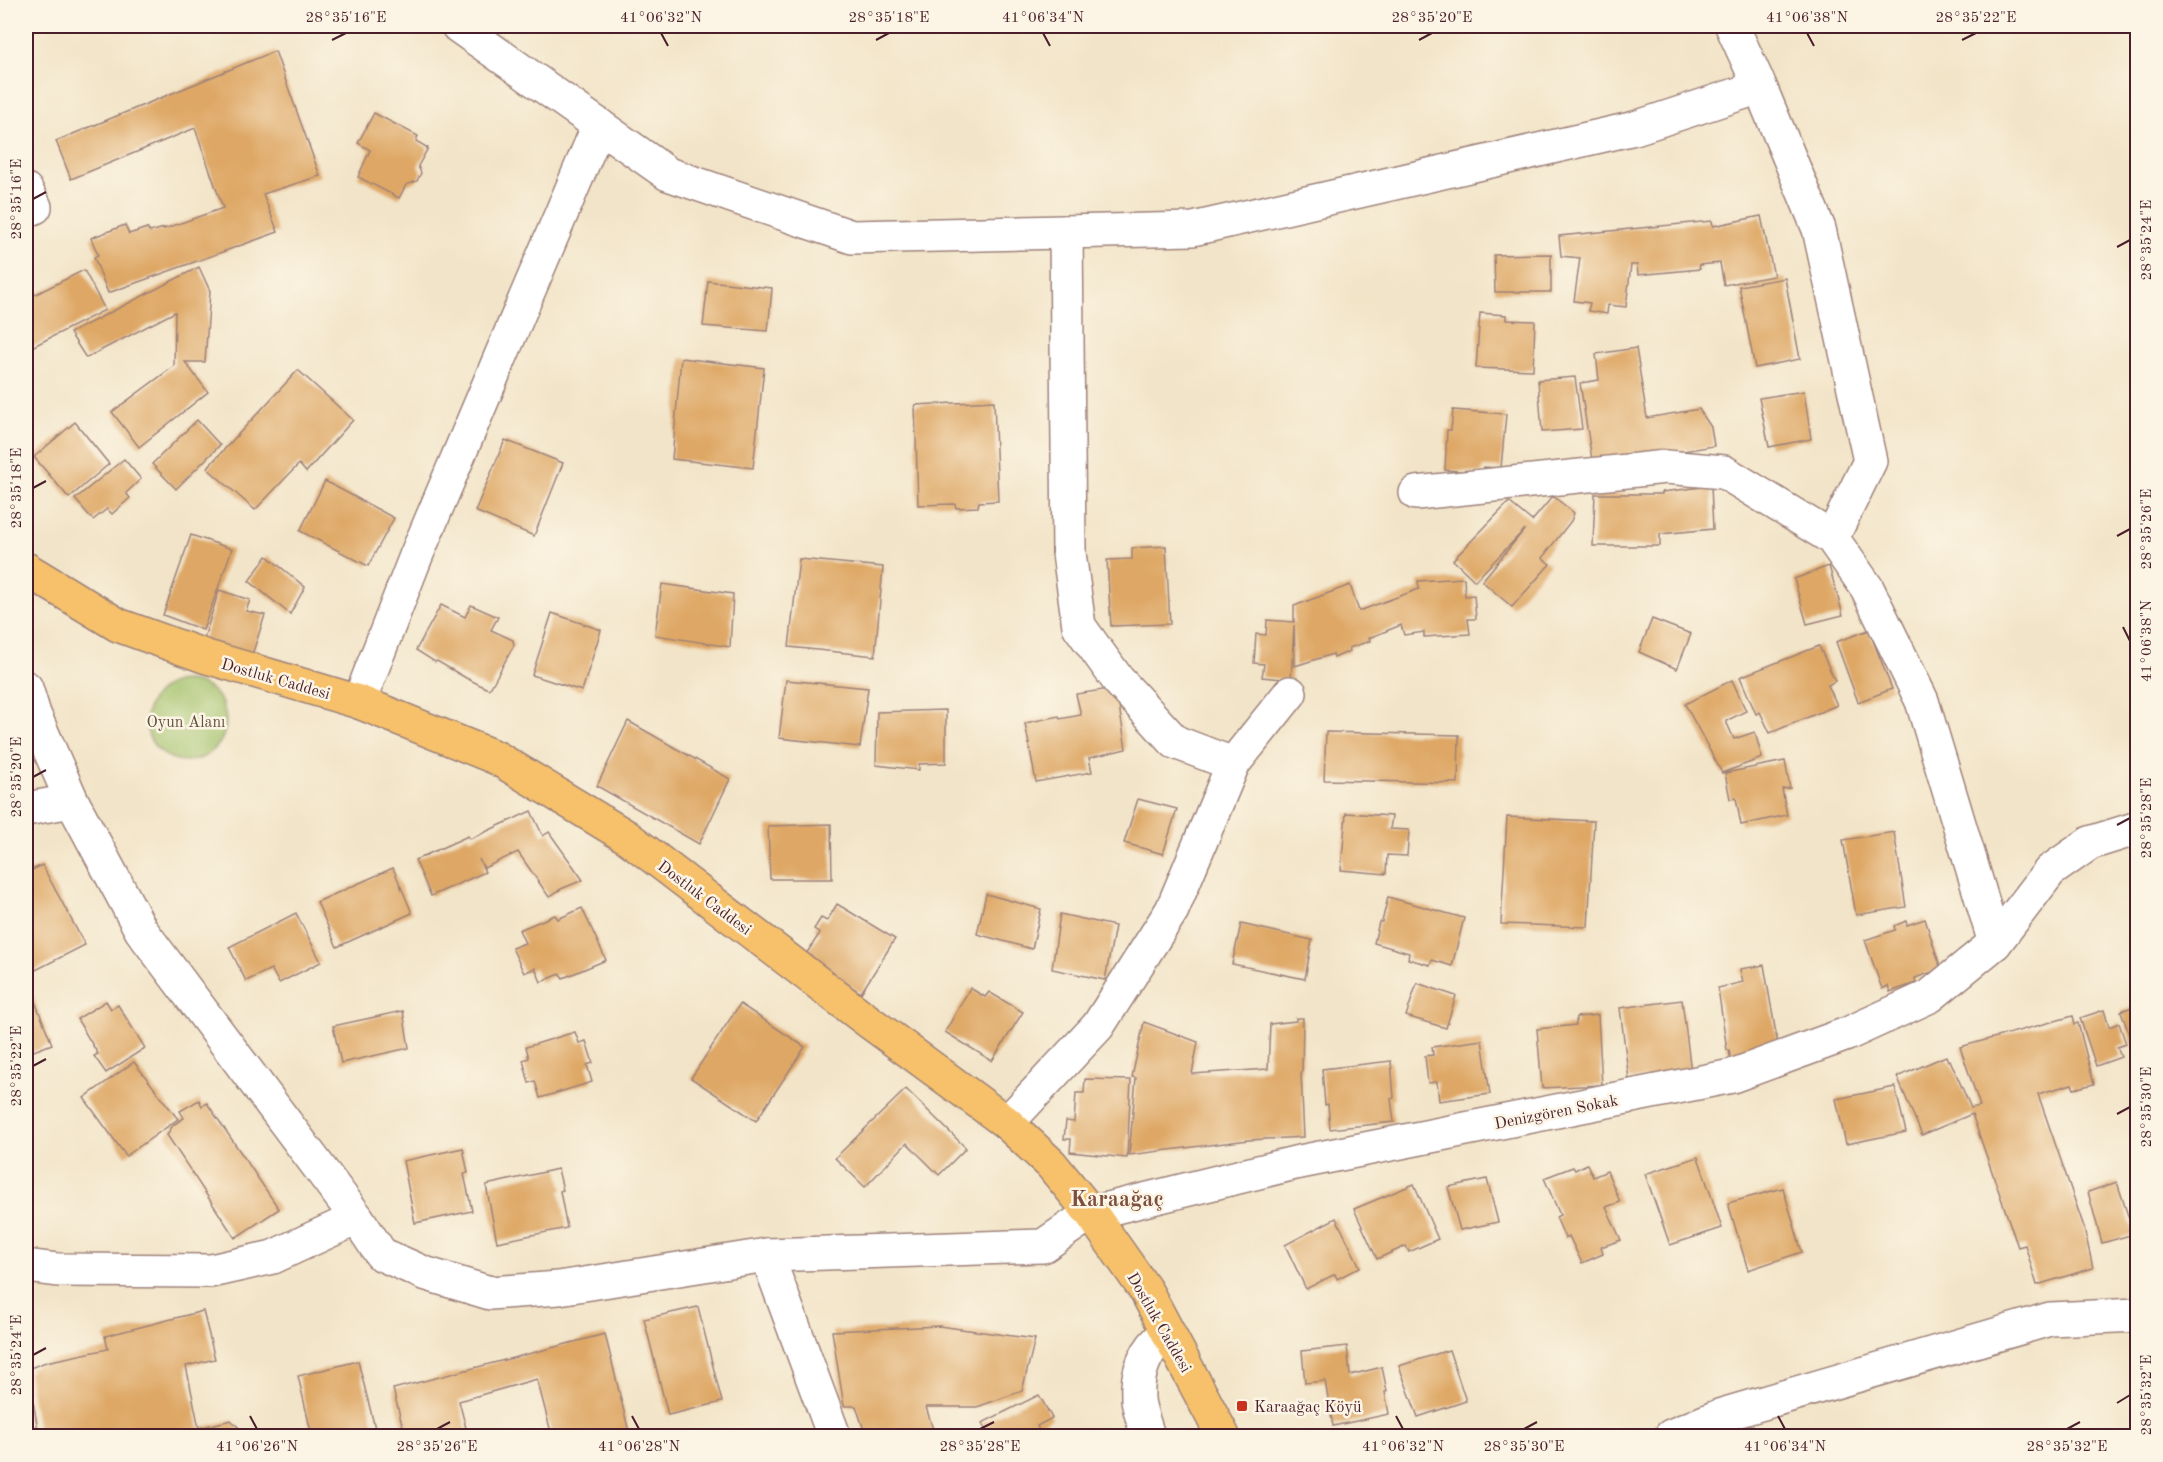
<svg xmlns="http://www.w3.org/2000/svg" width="2163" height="1462" font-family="'Old Standard TT',serif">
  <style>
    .green { fill: #a1c169; stroke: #76704a; stroke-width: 1.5 }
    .building { fill: #dea765 }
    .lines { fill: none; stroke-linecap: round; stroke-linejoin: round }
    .minor-casing { stroke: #9e827a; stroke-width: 36 }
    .major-casing { stroke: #9e827a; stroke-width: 36 }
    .minor { stroke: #fff; stroke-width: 33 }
    .major { stroke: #f6c16b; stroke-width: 33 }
    .ticks { fill: none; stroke: #4a1f2b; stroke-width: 2 }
    .poi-dot { fill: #c8321e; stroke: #fcf5e5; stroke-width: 2 }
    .labels { text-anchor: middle; stroke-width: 5; stroke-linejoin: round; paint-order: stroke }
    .street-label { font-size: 16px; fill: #4a1f2b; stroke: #fcf5e5 }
    .park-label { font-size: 16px; fill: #64503e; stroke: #fcf5e5 }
    .poi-label { font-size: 16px; fill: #4a1f2b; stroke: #fcf5e5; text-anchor: start }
    .district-label { font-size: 22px; font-weight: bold; fill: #7e4f3f; stroke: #fcf5e5 }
    .neatline { fill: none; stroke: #4a1f2b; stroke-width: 2 }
    .ticks-label { font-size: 15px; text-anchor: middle; fill: #4a1f2b }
  </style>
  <rect width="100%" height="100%" fill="#fcf5e5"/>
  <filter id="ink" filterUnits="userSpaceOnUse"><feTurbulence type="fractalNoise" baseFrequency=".0167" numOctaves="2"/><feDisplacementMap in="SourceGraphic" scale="12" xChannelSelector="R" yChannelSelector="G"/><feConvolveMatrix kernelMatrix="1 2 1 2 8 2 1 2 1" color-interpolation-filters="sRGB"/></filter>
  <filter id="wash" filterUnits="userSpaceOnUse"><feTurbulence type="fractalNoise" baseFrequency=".008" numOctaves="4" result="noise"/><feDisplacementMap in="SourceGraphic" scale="24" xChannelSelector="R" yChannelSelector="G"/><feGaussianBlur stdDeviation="1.35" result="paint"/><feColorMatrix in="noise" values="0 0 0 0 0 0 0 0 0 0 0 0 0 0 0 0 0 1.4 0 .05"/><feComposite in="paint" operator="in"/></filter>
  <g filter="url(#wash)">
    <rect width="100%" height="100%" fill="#f2e4c8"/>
    <!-- green -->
    <circle class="green" cx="186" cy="721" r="40"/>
    <g id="blocks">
      <!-- building -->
      <g class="building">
        <path d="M 275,51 L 320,176 L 263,194 L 278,232 L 108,293 L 94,257 L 98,255 L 91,238 L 125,225 L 129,234 L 147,228 L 150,232 L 164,228 L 164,229 L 223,208 L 195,128 L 71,179 L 56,141 Z"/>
        <path d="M 374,113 L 418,136 L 416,141 L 428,148 L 418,166 L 421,173 L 417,181 L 406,185 L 399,198 L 358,177 L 370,150 L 358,143 Z"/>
        <path d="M 1761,216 L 1774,276 L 1724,285 L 1720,263 L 1699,265 L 1700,269 L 1638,275 L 1637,265 L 1631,265 L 1626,307 L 1608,305 L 1607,314 L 1588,311 L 1590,303 L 1574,301 L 1580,258 L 1561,256 L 1559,236 L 1712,221 L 1713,226 Z"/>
        <path d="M 1551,254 L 1551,292 L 1495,292 L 1494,255 Z"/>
        <path d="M 199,267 L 210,291 L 205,362 L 185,362 L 208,392 L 139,447 L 112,412 L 174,366 L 175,312 L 86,358 L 70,333 Z"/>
        <path d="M 84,270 L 105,310 L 26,350 L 26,299 Z"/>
        <path d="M 1785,278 L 1800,359 L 1755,368 L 1739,286 Z"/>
        <path d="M 708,281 L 772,288 L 768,331 L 703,326 Z"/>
        <path d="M 1480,313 L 1506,315 L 1506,320 L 1535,321 L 1533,370 L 1476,368 Z"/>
        <path d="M 1636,348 L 1647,418 L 1699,409 L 1711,427 L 1714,446 L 1593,466 L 1580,383 L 1599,380 L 1596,354 Z"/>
        <path d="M 681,358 L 764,368 L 753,468 L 672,459 Z"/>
        <path d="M 298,370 L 353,420 L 306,472 L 299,464 L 255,510 L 207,468 Z"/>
        <path d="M 1575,377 L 1582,429 L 1542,432 L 1538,380 Z"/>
        <path d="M 1804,391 L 1811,439 L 1769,447 L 1759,398 Z"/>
        <path d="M 994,401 L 998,501 L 979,502 L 978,507 L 956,508 L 955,504 L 918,505 L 915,405 Z"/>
        <path d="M 1453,410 L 1506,414 L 1501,468 L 1483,467 L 1482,473 L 1445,470 L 1447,430 L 1451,430 Z"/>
        <path d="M 197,420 L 220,445 L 176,489 L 152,464 Z"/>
        <path d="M 75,422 L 109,464 L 69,498 L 34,457 Z"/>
        <path d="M 505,440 L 563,463 L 534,536 L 475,511 Z"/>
        <path d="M 124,459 L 141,479 L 126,493 L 130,498 L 112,514 L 107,509 L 93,520 L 75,499 Z"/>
        <path d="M 325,481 L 394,518 L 368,566 L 300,531 Z"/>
        <path d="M 1711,486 L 1713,529 L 1660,534 L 1660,546 L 1593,546 L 1595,494 L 1662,494 L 1662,492 Z"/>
        <path d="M 1553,496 L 1574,513 L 1571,521 L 1542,558 L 1550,564 L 1512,607 L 1482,581 L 1525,529 L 1475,581 L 1453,560 L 1509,502 L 1532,521 Z"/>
        <path d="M 191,535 L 232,549 L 203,630 L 163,615 Z"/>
        <path d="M 1166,546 L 1170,624 L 1111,626 L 1107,560 L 1132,559 L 1132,548 Z"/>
        <path d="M 267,556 L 305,587 L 290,614 L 249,581 Z"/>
        <path d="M 799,559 L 883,567 L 875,656 L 789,647 Z"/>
        <path d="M 1829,566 L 1843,615 L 1807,624 L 1794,579 Z"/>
        <path d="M 1464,578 L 1465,596 L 1474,595 L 1476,619 L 1468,619 L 1470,634 L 1424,637 L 1424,632 L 1404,635 L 1401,625 L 1369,638 L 1370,641 L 1349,648 L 1350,651 L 1334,658 L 1333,654 L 1295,666 L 1294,625 L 1291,680 L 1262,677 L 1264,664 L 1254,663 L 1256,634 L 1266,635 L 1267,620 L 1294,622 L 1294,606 L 1350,585 L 1359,611 L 1419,589 L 1418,581 Z"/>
        <path d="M 662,584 L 733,594 L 730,647 L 655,635 Z"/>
        <path d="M 219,590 L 250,600 L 246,611 L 265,615 L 251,658 L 201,648 Z"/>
        <path d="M 441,605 L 465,617 L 471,605 L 498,617 L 491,630 L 513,640 L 514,645 L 491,687 L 488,689 L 466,678 L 437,661 L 435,662 L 416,650 Z"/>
        <path d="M 552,613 L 601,630 L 582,691 L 532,675 Z"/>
        <path d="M 1652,619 L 1691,634 L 1677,669 L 1639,652 Z"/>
        <path d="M 1869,630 L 1892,689 L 1858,702 L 1836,642 Z"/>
        <path d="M 1819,646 L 1835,681 L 1828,685 L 1837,705 L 1770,733 L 1760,712 L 1756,714 L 1740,677 Z"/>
        <path d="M 786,680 L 868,688 L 860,747 L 779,738 Z"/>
        <path d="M 1732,680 L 1746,711 L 1726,721 L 1734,739 L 1755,732 L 1762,758 L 1722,773 L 1685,704 Z"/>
        <path d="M 1116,688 L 1126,749 L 1089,758 L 1092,772 L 1036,782 L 1025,723 L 1059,716 L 1060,719 L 1081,715 L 1076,694 Z"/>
        <path d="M 946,710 L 946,763 L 919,764 L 919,770 L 876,765 L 877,712 Z"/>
        <path d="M 628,721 L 730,779 L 699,844 L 597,786 Z"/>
        <path d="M 1326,732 L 1459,735 L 1458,783 L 1324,780 Z"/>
        <path d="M 1785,761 L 1790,788 L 1782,789 L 1787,815 L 1741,825 L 1736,798 L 1730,799 L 1725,773 Z"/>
        <path d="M 1138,799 L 1177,809 L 1163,854 L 1124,843 Z"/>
        <path d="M 531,811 L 543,836 L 549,832 L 583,880 L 561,889 L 549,897 L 518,852 L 484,868 L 479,859 L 485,872 L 431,896 L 415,860 L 468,836 L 470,839 Z"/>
        <path d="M 1346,813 L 1392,816 L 1390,829 L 1409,830 L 1407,856 L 1387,855 L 1386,874 L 1341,870 Z"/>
        <path d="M 1507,817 L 1594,821 L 1588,927 L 1501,924 Z"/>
        <path d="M 831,824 L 832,879 L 770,879 L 768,826 Z"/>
        <path d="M 1894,832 L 1906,907 L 1856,915 L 1843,840 Z"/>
        <path d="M 42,865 L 85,945 L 26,975 L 26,873 Z"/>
        <path d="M 393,868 L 412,913 L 337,947 L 317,902 Z"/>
        <path d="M 986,894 L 1041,909 L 1032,949 L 977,934 Z"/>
        <path d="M 1388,897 L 1464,918 L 1452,966 L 1432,960 L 1430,965 L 1408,959 L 1409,953 L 1374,943 L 1379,922 L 1382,922 Z"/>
        <path d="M 837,904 L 895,939 L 861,993 L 804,957 L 820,933 L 814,929 L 821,918 L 827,921 Z"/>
        <path d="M 582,908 L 606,960 L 563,978 L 560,974 L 541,982 L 535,968 L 524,973 L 512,948 L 525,943 L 519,930 L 555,915 L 558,919 Z"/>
        <path d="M 296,913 L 321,962 L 279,983 L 271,969 L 246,981 L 229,947 Z"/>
        <path d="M 1060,914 L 1115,926 L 1105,980 L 1052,969 Z"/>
        <path d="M 1925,919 L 1941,969 L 1915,978 L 1916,983 L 1890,992 L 1888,986 L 1882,989 L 1865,940 L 1895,930 L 1894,926 L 1906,921 L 1907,925 Z"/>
        <path d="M 1241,924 L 1312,940 L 1305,979 L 1232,964 Z"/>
        <path d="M 1764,965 L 1779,1051 L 1731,1062 L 1729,1050 L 1727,1050 L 1718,988 L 1743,982 L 1740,969 Z"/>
        <path d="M 1417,983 L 1456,996 L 1446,1028 L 1406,1016 Z"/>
        <path d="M 970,988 L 985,997 L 989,992 L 1023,1012 L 992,1061 L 945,1032 Z"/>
        <path d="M 32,994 L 52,1044 L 26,1054 L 26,997 Z"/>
        <path d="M 1682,1000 L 1691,1072 L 1629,1080 L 1620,1008 Z"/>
        <path d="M 106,1001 L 111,1009 L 118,1005 L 145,1048 L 106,1073 L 94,1056 L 98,1054 L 77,1019 Z"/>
        <path d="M 740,1004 L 805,1047 L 756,1121 L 691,1078 Z"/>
        <path d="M 2138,1005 L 2138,1057 L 2137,1057 L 2121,1011 Z"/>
        <path d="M 2104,1010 L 2109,1027 L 2119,1023 L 2126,1044 L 2117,1047 L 2121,1057 L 2096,1066 L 2080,1018 Z"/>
        <path d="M 403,1011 L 409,1048 L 341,1063 L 333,1026 Z"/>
        <path d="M 1598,1015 L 1602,1085 L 1542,1088 L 1537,1029 L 1576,1025 L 1576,1017 Z"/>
        <path d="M 2073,1016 L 2075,1024 L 2078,1023 L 2094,1084 L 2074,1089 L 2072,1084 L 2038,1094 L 2084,1227 L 2093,1268 L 2037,1285 L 2025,1245 L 2018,1247 L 1972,1114 L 1922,1135 L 1897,1077 L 1946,1056 L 1948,1061 L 1950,1060 L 1971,1108 L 1980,1106 L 1960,1047 Z"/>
        <path d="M 1296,1018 L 1303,1018 L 1302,1073 L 1301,1073 L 1304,1137 L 1249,1140 L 1129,1155 L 1136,1078 L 1132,1077 L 1144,1022 L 1198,1042 L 1192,1074 L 1268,1069 L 1270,1024 L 1296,1021 Z"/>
        <path d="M 575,1032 L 579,1043 L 586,1041 L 593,1063 L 587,1065 L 592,1082 L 540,1098 L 535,1081 L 529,1083 L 523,1060 L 529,1058 L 526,1047 Z"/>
        <path d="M 1482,1040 L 1490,1094 L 1439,1101 L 1437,1082 L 1428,1083 L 1425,1056 L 1433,1055 L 1432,1047 Z"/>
        <path d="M 1391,1061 L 1394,1098 L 1391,1099 L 1394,1122 L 1330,1129 L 1328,1104 L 1325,1105 L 1322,1069 Z"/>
        <path d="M 134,1062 L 178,1119 L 126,1156 L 84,1098 Z"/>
        <path d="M 1085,1079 L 1131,1080 L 1127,1158 L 1070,1152 L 1071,1139 L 1064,1139 L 1066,1121 L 1074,1122 L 1076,1093 L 1084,1093 Z"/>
        <path d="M 1895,1087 L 1906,1132 L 1846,1144 L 1836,1099 Z"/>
        <path d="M 906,1089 L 966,1148 L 939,1175 L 907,1143 L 865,1187 L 835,1158 Z"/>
        <path d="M 199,1100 L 202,1106 L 207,1103 L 279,1209 L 235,1238 L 167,1135 L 173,1125 L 184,1118 L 180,1111 Z"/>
        <path d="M 463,1148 L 468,1173 L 464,1174 L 472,1211 L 415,1223 L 403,1161 Z"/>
        <path d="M 1698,1157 L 1722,1228 L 1670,1245 L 1645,1174 Z"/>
        <path d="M 1587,1164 L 1593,1177 L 1607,1171 L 1620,1202 L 1606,1207 L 1621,1240 L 1601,1247 L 1603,1254 L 1582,1263 L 1569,1236 L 1565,1238 L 1556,1217 L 1560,1215 L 1544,1178 L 1573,1167 L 1575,1170 Z"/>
        <path d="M 558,1169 L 563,1190 L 560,1191 L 567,1228 L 497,1242 L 486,1185 Z"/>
        <path d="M 1487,1179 L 1498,1222 L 1460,1230 L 1448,1187 Z"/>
        <path d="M 2117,1182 L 2134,1234 L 2102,1243 L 2088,1192 Z"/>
        <path d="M 1414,1184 L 1438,1239 L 1409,1252 L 1406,1246 L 1377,1259 L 1354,1209 Z"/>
        <path d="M 1783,1188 L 1802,1252 L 1748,1270 L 1728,1203 Z"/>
        <path d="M 1336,1218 L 1360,1267 L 1337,1279 L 1335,1274 L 1306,1289 L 1285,1245 Z"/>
        <path d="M 698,1307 L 722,1402 L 668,1415 L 644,1319 Z"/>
        <path d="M 203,1311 L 215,1359 L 186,1366 L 199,1428 L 231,1420 L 240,1429 L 242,1436 L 39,1436 L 28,1372 L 31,1372 L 30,1368 L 46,1362 L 108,1349 L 105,1336 Z"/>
        <path d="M 939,1326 L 1035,1339 L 1022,1391 L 977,1407 L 926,1407 L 935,1436 L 866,1436 L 856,1406 L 844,1406 L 832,1331 Z"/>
        <path d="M 605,1334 L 630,1436 L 552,1436 L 537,1379 L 459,1401 L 468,1436 L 405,1436 L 393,1389 Z"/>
        <path d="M 1347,1346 L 1350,1375 L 1382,1367 L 1387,1391 L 1385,1392 L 1389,1414 L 1333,1426 L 1325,1381 L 1305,1383 L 1302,1351 Z"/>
        <path d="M 1449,1350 L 1466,1401 L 1418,1417 L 1399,1366 Z"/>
        <path d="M 358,1361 L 377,1436 L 312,1436 L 298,1376 Z"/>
        <path d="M 1039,1395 L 1052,1418 L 1037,1426 L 1040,1433 L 1032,1436 L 989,1436 L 982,1423 Z"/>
      </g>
    </g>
  </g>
  <g filter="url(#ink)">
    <use href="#blocks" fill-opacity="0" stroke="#9e827a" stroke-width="1.5"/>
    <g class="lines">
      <!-- minor casing -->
      <g class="minor-casing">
        <g id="minor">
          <path d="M 458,26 L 668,174 L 852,237 L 1193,229 L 1635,128 L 1760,87 L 1819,229 L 1870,461 L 1832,538"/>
          <path d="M 1732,26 L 1760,87"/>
          <path d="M 26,190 L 35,207 L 26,211"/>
          <path d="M 1066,232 L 1069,553 L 1079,626 L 1118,680 L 1175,742 L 1233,764"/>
          <path d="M 1416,493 L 1666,467 L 1724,472 L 1832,538 L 1867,588 L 1922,701 L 1995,943"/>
          <path d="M 26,688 L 34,714 L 72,801 L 141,930 L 357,1218 L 381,1254 L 424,1273 L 490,1293 L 559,1288 L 767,1255 L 1043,1246 L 1091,1213 L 1295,1163 L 1732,1076 L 1847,1034 L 1930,996 L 1995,943 L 2050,871 L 2090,843 L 2138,828"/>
          <path d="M 359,702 L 416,556 L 599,125"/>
          <path d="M 26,809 L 72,801"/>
          <path d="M 1007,1123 L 1098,1026 L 1172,910 L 1233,764 L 1290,693"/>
          <path d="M 767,1255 L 834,1436"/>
          <path d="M 26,1266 L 58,1270 L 211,1271 L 273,1257 L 357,1218"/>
          <path d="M 1148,1436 C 1145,1425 1139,1411 1138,1399 C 1136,1371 1146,1349 1167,1332"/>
          <path d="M 1671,1436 L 1722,1415 L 2050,1319 L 2138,1315"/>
        </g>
      </g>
      <!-- major casing -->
      <g class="major-casing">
        <path id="major" d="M 26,569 L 118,625 L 207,657 L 359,702 L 497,758 L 627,837 L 868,1021 L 1007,1123 L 1051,1164 L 1091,1213 L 1146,1291 L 1223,1436"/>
      </g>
      <!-- minor -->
      <use href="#minor" class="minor"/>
      <!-- major -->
      <use href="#major" class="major"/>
    </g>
  </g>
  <!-- ticks -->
  <path class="ticks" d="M 661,33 L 668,46M 1043,33 L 1050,46M 1807,33 L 1814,46M 332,40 L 346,33M 876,40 L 889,33M 1419,40 L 1432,33M 1962,40 L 1976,33M 33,199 L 46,192M 2117,247 L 2130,240M 33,488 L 46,481M 2117,536 L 2130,529M 2123,627 L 2130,641M 33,777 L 46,770M 2117,825 L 2130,818M 33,1066 L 46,1059M 2117,1114 L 2130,1107M 33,1355 L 46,1348M 2117,1403 L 2130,1395M 250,1416 L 257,1429M 632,1416 L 639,1429M 1396,1416 L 1403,1429M 1778,1416 L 1785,1429M 437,1429 L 450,1422M 980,1429 L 994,1422M 1524,1429 L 1537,1422M 2067,1429 L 2080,1422"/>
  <!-- markers -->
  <rect class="poi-dot" x="1236" y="1400" width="12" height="12" rx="3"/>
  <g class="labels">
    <!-- street labels -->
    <g class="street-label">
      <text transform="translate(276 678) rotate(16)" y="6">Dostluk Caddesi</text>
      <text transform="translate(705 897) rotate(37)" y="6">Dostluk Caddesi</text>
      <text transform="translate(1556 1111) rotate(-11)" y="6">Denizgören Sokak</text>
      <text transform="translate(1160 1322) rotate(60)" y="6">Dostluk Caddesi</text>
    </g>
    <!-- park labels -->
    <g class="park-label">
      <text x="186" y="727">Oyun Alanı</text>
    </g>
    <!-- poi labels -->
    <g class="poi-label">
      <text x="1254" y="1412">Karaağaç Köyü</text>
    </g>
    <!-- district labels -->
    <g class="district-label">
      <text x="1117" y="1206">Karaağaç</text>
    </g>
  </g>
  <!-- margin -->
  <rect width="2163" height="1462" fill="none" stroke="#fcf5e5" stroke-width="66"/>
  <rect x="33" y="33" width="2097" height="1396" class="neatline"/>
  <g class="ticks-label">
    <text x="346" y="22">28°35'16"E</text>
    <text x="661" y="22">41°06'32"N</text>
    <text x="889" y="22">28°35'18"E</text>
    <text x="1043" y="22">41°06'34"N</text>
    <text x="1432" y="22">28°35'20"E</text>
    <text x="1807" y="22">41°06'38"N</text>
    <text x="1976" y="22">28°35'22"E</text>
    <text transform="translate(16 199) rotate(-90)" y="5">28°35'16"E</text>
    <text transform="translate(2146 240) rotate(-90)" y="5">28°35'24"E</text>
    <text transform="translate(16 488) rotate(-90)" y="5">28°35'18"E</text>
    <text transform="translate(2146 529) rotate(-90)" y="5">28°35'26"E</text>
    <text transform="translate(2146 641) rotate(-90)" y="5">41°06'38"N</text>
    <text transform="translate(16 777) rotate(-90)" y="5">28°35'20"E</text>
    <text transform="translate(2146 818) rotate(-90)" y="5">28°35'28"E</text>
    <text transform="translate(16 1066) rotate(-90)" y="5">28°35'22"E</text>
    <text transform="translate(2146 1107) rotate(-90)" y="5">28°35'30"E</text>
    <text transform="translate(16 1355) rotate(-90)" y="5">28°35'24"E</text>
    <text transform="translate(2146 1395) rotate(-90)" y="5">28°35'32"E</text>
    <text x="257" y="1451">41°06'26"N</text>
    <text x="437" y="1451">28°35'26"E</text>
    <text x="639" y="1451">41°06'28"N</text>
    <text x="980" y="1451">28°35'28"E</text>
    <text x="1403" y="1451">41°06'32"N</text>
    <text x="1524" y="1451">28°35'30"E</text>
    <text x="1785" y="1451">41°06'34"N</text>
    <text x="2067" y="1451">28°35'32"E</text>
  </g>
</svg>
